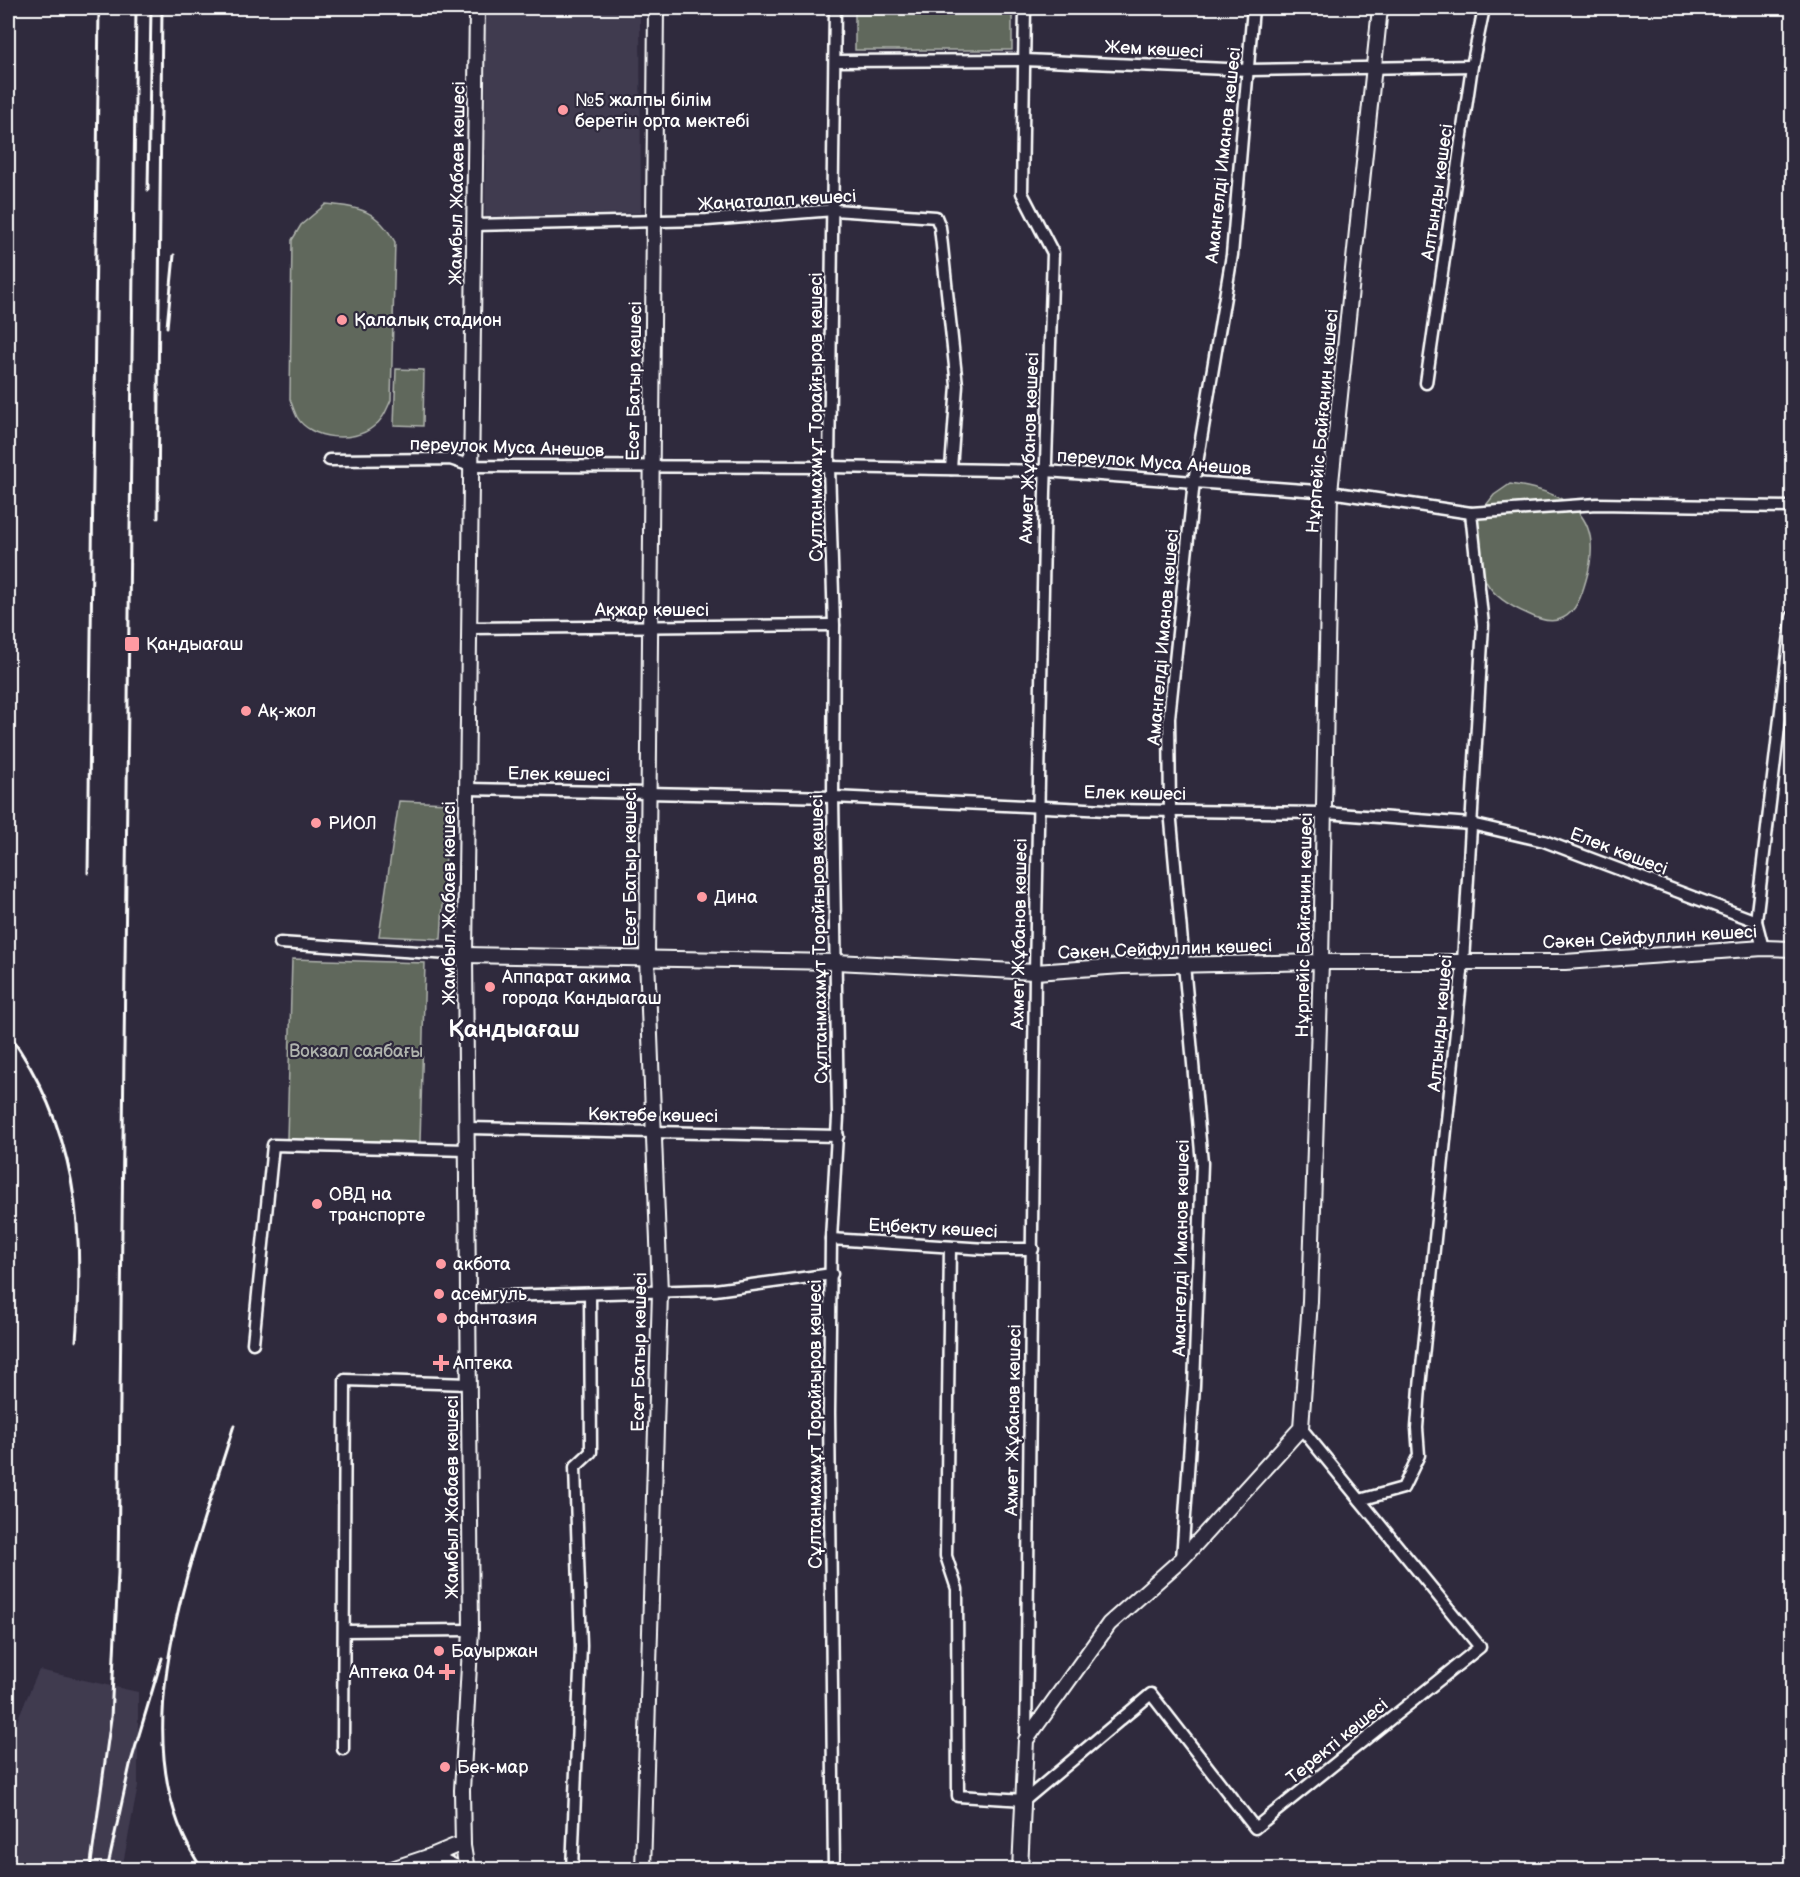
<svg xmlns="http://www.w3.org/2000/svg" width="1800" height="1877" font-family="'Balsamiq Sans',sans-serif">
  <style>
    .built { fill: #3f3a50 }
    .green { fill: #60685c; stroke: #b0b4ae; stroke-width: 1.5 }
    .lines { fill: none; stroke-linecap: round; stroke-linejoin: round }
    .minor-casing { stroke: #fff; stroke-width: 15 }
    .tertiary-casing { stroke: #fff; stroke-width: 18 }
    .minor { stroke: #2f2a3d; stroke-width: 10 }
    .tertiary { stroke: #2f2a3d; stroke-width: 14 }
    .rail { stroke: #fff; stroke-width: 3 }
    .poi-dot { fill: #ff9aa2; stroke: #2f2a3d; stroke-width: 2 }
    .labels { text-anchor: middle; stroke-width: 4.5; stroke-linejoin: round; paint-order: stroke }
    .street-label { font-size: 18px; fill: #fff; stroke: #2f2a3d }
    .poi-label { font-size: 18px; fill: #fff; stroke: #2f2a3d; text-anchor: start }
    .park-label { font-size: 18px; fill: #b0b4ae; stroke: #2f2a3d }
    .district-label { font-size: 24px; font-weight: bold; fill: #fff; stroke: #2f2a3d }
  </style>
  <rect width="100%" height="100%" fill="#2f2a3d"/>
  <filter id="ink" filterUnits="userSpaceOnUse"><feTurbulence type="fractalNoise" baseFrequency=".0167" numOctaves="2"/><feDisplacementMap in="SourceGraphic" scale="12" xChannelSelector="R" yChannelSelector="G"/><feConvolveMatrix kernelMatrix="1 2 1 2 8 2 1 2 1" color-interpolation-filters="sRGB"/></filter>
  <g filter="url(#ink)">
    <!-- built -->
    <g class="built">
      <path d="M 486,8 L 640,8 L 641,213 L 485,217 Z"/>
      <path d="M 39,1670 L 138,1692 L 138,1786 L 122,1869 L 8,1869 L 8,1741 Z"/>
    </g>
    <!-- green -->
    <g class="green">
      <rect x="855" y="8" width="157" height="42"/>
      <path d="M 326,204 C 360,207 377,210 395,242 L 391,400 C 386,411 383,420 373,427 C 354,443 310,440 297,417 C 294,411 292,405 290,399 L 292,240 L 301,225 Z"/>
      <path d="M 396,369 L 424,370 L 423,426 L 394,425 Z"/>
      <path d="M 1510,484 C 1567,492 1606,515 1586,580 C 1582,594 1577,611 1563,618 C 1552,624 1538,619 1528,614 C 1475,591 1481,570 1476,518 L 1494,495 Z"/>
      <path d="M 399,801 L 449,803 L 441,939 L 379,936 Z"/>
      <path d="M 292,959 L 425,963 L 420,1142 L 287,1139 Z"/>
    </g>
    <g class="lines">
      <!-- minor casing -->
      <g class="minor-casing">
        <g id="minor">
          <path d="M 1025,8 L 1022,193 L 1053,253 L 1045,492 L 1035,972 L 1026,1740"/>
          <path d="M 835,61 L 1025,60 L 1249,70 L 1472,66"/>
          <path d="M 474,225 L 707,220 L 834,210 L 936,217 L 940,227 L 957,385 L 951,469"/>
          <path d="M 1426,383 L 1472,66 L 1484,8"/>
          <path d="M 329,460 L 450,459 L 471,466 L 829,467 L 1046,471 L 1330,492 L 1471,513 L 1597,504 L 1792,507"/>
          <path d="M 469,628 L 834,625"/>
          <path d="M 468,789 L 833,797 L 1107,810 L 1325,813 L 1471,824 L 1544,841 L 1756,921 L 1763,948"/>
          <path d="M 1756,921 L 1792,617"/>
          <path d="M 280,943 L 465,955"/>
          <path d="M 468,1128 L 838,1136"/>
          <path d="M 831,1239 L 986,1249 L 1033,1249"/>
          <path d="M 950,1247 L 946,1556 L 957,1589 L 958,1796 L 1025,1800 L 1151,1694 L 1255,1828 L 1480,1647 L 1301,1428"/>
          <path d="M 468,1297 L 715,1290 L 832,1274"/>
          <path d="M 253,1343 L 273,1145 L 467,1150"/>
          <path d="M 1360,1500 L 1403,1488 L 1419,1455 L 1417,1428 L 1420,1387 L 1463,962 L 1483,625 L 1471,513"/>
          <path d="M 1182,1559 L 1194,1386 L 1202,1163 L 1170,810 L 1169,718 L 1194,481 L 1232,255 L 1253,8"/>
          <path d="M 345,1631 L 471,1630"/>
          <path d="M 343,1749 L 345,1380 L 469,1384"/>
          <path d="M 572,1870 L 581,1646 L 575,1467 L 591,1452 L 590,1294"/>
          <path d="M 834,1870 L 829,1413 L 831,1239 L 838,1117 L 833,797 L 834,625 L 829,467 L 835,8"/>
        </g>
      </g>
      <!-- tertiary casing -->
      <g class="tertiary-casing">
        <g id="tertiary">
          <path d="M 465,955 L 836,962 L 1035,972 L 1122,966 L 1321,962 L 1565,962 L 1763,948 L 1792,949"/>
          <path d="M 431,1856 L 455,1846 L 463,1846"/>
          <path d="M 389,1870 L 431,1856 L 461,1870"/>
          <path d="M 467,1870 L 463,1846 L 462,1790 L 471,1630 L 465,955 L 477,8"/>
          <path d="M 643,1870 L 660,1292 L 647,958 L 656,8"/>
          <path d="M 1020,1870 L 1026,1740 L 1109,1624 L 1182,1559 L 1301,1428 L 1310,1301 L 1321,962 L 1330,492 L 1380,8"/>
        </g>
      </g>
      <!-- minor -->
      <use href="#minor" class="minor"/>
      <!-- tertiary -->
      <use href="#tertiary" class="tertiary"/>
      <!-- rail -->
      <g class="rail">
        <path d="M 148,190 L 151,8"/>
        <path d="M 167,327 L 174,255"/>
        <path d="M 158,401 L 162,8"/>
        <path d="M 158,518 L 159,395"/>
        <path d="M 88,873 L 99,8"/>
        <path d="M 8,1033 C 77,1128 85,1228 76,1341"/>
        <path d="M 90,1870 L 111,1718 L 118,1573 L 136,8"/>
        <path d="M 107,1870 L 130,1765 L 162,1658"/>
        <path d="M 203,1870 C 114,1745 194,1556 234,1425"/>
      </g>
    </g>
  </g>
  <!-- markers -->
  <g class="poi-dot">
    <circle cx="563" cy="110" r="6"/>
    <circle cx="342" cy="320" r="6"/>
    <rect x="124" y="636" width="16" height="16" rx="3"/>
    <circle cx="246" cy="711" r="6"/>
    <circle cx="316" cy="823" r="6"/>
    <circle cx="702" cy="897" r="6"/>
    <circle cx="490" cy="987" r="6"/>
    <circle cx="317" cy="1204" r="6"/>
    <circle cx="441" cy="1264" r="6"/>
    <circle cx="439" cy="1294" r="6"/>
    <circle cx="442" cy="1318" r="6"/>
    <path d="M438 1354h6v6h6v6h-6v6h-6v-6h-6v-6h6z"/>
    <circle cx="439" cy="1651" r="6"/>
    <path d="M444 1663h6v6h6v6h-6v6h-6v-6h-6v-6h6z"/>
    <circle cx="445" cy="1767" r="6"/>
  </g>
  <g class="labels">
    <!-- street labels -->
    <g class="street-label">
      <text transform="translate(1154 49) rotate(3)" y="6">Жем көшесі</text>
      <text transform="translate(1223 155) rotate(-84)" y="6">Амангелді Иманов көшесі</text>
      <text transform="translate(457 183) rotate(-89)" y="6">Жамбыл Жабаев көшесі</text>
      <text transform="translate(1437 192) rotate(-82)" y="6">Алтынды көшесі</text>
      <text transform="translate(777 200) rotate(-3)" y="6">Жаңаталап көшесі</text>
      <text transform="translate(634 381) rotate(-89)" y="6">Есет Батыр көшесі</text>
      <text transform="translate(816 417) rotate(-90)" y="6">Сұлтанмахмұт Торайғыров көшесі</text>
      <text transform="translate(1322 421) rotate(-85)" y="6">Нұрпейіс Байғанин көшесі</text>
      <text transform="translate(507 447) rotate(2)" y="6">переулок Муса Анешов</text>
      <text transform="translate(1029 448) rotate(-88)" y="6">Ахмет Жұбанов көшесі</text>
      <text transform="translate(1154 462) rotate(4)" y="6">переулок Муса Анешов</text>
      <text x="652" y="616">Ақжар көшесі</text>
      <text transform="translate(1163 637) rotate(-85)" y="6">Амангелді Иманов көшесі</text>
      <text transform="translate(559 774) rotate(1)" y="6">Елек көшесі</text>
      <text transform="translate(1135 793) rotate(1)" y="6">Елек көшесі</text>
      <text transform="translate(1619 851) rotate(21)" y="6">Елек көшесі</text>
      <text transform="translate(630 867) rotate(-90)" y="6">Есет Батыр көшесі</text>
      <text transform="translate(449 903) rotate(-90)" y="6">Жамбыл Жабаев көшесі</text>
      <text transform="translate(1304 925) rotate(-89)" y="6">Нұрпейіс Байғанин көшесі</text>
      <text transform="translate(1019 934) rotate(-89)" y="6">Ахмет Жұбанов көшесі</text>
      <text transform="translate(1650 937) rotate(-3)" y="6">Сәкен Сейфуллин көшесі</text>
      <text transform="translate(819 939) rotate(-91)" y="6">Сұлтанмахмұт Торайғыров көшесі</text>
      <text transform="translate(1165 949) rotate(-2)" y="6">Сәкен Сейфуллин көшесі</text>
      <text transform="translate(1440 1023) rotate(-85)" y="6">Алтынды көшесі</text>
      <text transform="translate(653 1115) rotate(1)" y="6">Көктөбе көшесі</text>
      <text transform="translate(933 1228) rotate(3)" y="6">Еңбекту көшесі</text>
      <text transform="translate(1181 1248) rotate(-89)" y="6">Амангелді Иманов көшесі</text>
      <text transform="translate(639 1352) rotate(-89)" y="6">Есет Батыр көшесі</text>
      <text transform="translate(1013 1420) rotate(-89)" y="6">Ахмет Жұбанов көшесі</text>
      <text transform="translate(815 1424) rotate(-90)" y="6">Сұлтанмахмұт Торайғыров көшесі</text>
      <text transform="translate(452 1497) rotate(-90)" y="6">Жамбыл Жабаев көшесі</text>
      <text transform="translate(1337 1741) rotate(-39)" y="6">Теректі көшесі</text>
    </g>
    <!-- poi labels -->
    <g class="poi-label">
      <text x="575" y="106">№5 жалпы білім<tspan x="575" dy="21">беретін орта мектебі</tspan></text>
      <text x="354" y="326">Қалалық стадион</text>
      <text x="146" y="650">Қандыағаш</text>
      <text x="258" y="717">Ақ-жол</text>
      <text x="328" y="829">РИОЛ</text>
      <text x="714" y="903">Дина</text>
      <text x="502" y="983">Аппарат акима<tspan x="502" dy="21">города Кандыагаш</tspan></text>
      <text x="329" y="1200">ОВД на<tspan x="329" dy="21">транспорте</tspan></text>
      <text x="453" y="1270">акбота</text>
      <text x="451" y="1300">асемгуль</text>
      <text x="454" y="1324">фантазия</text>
      <text x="453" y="1369">Аптека</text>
      <text x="451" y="1657">Бауыржан</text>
      <text x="435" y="1678" text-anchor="end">Аптека 04</text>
      <text x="457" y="1773">Бек-мар</text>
    </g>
    <!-- park labels -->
    <g class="park-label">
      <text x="356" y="1057">Вокзал саябағы</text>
    </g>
    <!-- district labels -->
    <g class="district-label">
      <text x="514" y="1037">Қандыағаш</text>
    </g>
  </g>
  <!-- margin -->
  <rect width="1800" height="1877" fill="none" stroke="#2f2a3d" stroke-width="30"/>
  <rect x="15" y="15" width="1770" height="1847" fill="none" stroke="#fff" stroke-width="2" filter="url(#ink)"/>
</svg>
